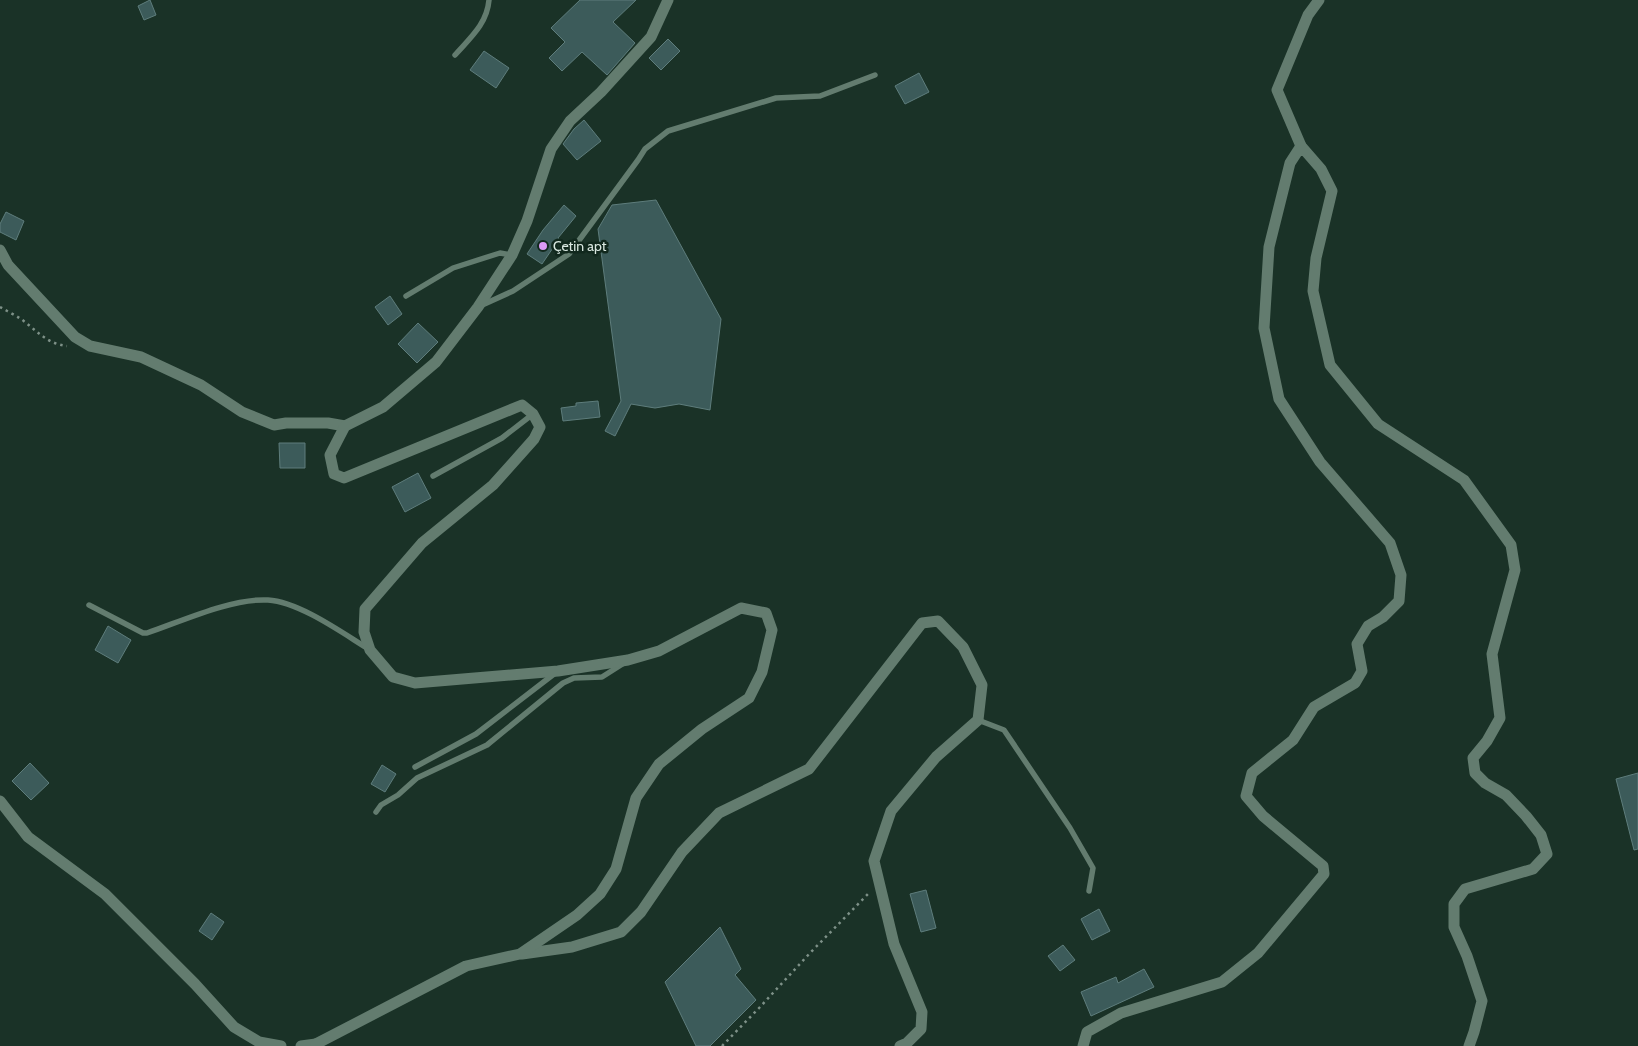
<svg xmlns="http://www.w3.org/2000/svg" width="1638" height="1046" font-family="Cabin,sans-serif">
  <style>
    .building { fill: #3c5b5a; stroke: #5e7d7c }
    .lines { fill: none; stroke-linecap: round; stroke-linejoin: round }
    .path { stroke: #7e9188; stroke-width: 2.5; stroke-dasharray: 2.5 4; stroke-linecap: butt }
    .service { stroke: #637c6f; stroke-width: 5.5 }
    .minor { stroke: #637c6f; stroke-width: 11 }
    .poi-dot { fill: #db99f5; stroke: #11281d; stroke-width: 2 }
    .labels { text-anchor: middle; stroke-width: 5; stroke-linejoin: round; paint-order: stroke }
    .poi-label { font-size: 14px; fill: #d9e7e0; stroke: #11281d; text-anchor: start }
  </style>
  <rect width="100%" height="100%" fill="#1a3227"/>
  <!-- building -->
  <g class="building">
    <path d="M 150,0 L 156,15 L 144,20 L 138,6 Z"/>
    <path d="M 580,0 L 636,0 L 613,22 L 635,43 L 607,75 L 582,52 L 562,71 L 549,58 L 565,42 L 551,28 Z"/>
    <path d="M 668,39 L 680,51 L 661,70 L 649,58 Z"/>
    <path d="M 484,51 L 509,68 L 496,88 L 470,70 Z"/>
    <path d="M 919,73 L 929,92 L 905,104 L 895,86 Z"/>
    <path d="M 584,120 L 601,141 L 577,160 L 563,144 L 574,129 Z"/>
    <path d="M 656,200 L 721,319 L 710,410 L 679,404 L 655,408 L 631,404 L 615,436 L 605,431 L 621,401 L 598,229 L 612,205 Z"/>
    <path d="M 564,205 L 576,216 L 558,238 L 559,239 L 542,264 L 527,254 L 543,230 Z"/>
    <path d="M 6,212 L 24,221 L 16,240 L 0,232 L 0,224 Z"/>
    <path d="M 390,296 L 402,314 L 388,325 L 375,307 Z"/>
    <path d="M 418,323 L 438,342 L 417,363 L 398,344 Z"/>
    <path d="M 598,401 L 600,417 L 563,421 L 561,408 L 576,406 L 576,403 Z"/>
    <path d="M 279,443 L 305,443 L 305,468 L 280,468 Z"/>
    <path d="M 418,473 L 431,498 L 405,512 L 392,487 Z"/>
    <path d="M 108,626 L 131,640 L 118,663 L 95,650 Z"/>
    <path d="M 30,763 L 49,783 L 31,800 L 12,781 Z"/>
    <path d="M 382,765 L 396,774 L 385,792 L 371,784 Z"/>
    <path d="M 1638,773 L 1638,849 L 1634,850 L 1616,779 Z"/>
    <path d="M 926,890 L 936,928 L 921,932 L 910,894 Z"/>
    <path d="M 1099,909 L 1110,931 L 1092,940 L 1081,919 Z"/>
    <path d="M 211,913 L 224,922 L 212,940 L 199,931 Z"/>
    <path d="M 720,927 L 741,969 L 735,975 L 756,1000 L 710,1046 L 696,1046 L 665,982 Z"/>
    <path d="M 1063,945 L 1075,960 L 1060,971 L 1048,956 Z"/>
    <path d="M 1144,969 L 1154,987 L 1091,1016 L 1081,992 L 1116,977 L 1118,983 Z"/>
  </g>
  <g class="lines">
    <!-- path -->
    <g class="path">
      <path d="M 0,307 C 7,311 15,315 21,319 C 36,330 47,344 67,346"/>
      <path d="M 722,1046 L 760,1007 L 810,953 L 869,893"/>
    </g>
    <!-- service -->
    <g class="service">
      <path d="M 455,55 C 470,38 487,24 489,0"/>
      <path d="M 406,296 L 453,268 L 500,253 L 512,255"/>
      <path d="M 480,306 L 513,291 L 569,254 L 638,160 L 645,149 L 668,131 L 776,98 L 820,96 L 875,75"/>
      <path d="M 433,476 L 502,438 L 533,414"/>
      <path d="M 89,605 L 143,633 L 147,633 C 182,621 232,598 268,600 C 299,602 341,632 367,648"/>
      <path d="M 978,720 L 1004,730 L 1070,828 L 1093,868 L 1089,891"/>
      <path d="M 415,767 L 476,734 L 554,674"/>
      <path d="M 376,812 L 381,805 L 398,795 L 417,778 L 487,745 L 563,683 L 574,678 L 602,677 L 624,663"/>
    </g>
    <!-- minor -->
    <g class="minor">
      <path d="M 1301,146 L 1277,90 L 1308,15 L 1319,0"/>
      <path d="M 0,250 L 8,265 L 75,337 L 90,346 L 141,357 L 201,385 L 242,412 L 274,425 L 286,423 L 328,423 L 345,426"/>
      <path d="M 0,801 L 28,837 L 105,894 L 195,984 L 234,1027 L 259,1042 L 281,1046"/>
      <path d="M 522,954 L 572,947 L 621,932 L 641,912 L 682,852 L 719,813 L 809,769 L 922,623 L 938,621 L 963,647 L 982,685 L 978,720 L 936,757 L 891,811 L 874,861 L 894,944 L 922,1012 L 921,1029 L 907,1043 L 900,1046"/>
      <path d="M 301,1046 L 316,1044"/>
      <path d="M 316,1046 L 316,1044 L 466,966 L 520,954 L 577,915 L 600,894 L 616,869 L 636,798 L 659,764 L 702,729 L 749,698 L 762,672 L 772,630 L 766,613 L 741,608 L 659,651 L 628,660 L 558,671 L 415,683 L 393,677 L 370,650 L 364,632 L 365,609 L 422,543 L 493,485 L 534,439 L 540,427 L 533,414 L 522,405 L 344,478 L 334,474 L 330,455 L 345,426 L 383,407 L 436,362 L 478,307 L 512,255 L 527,221 L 551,149 L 570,121 L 601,92 L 651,37 L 668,0"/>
      <path d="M 1083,1046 L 1087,1032 L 1121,1013 L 1222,982 L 1258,953 L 1324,874 L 1323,866 L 1263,816 L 1246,796 L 1252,773 L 1293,740 L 1314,707 L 1355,683 L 1362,671 L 1357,644 L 1368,626 L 1383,617 L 1399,601 L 1401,575 L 1390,543 L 1320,462 L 1279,399 L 1264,328 L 1269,247 L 1290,163 L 1301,146 L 1321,169 L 1332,191 L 1316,258 L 1313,291 L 1330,365 L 1378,424 L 1464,480 L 1511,545 L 1515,570 L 1492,654 L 1500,718 L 1487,741 L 1473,758 L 1475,773 L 1485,783 L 1506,795 L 1526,816 L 1541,835 L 1547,854 L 1533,869 L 1465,889 L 1454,904 L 1454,927 L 1467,956 L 1482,1001 L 1474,1032 L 1469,1046"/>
    </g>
  </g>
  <!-- markers -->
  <circle class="poi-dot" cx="543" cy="246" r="5"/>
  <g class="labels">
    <!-- poi labels -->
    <g class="poi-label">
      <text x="553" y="251">Çetin apt</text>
    </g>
  </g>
</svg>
